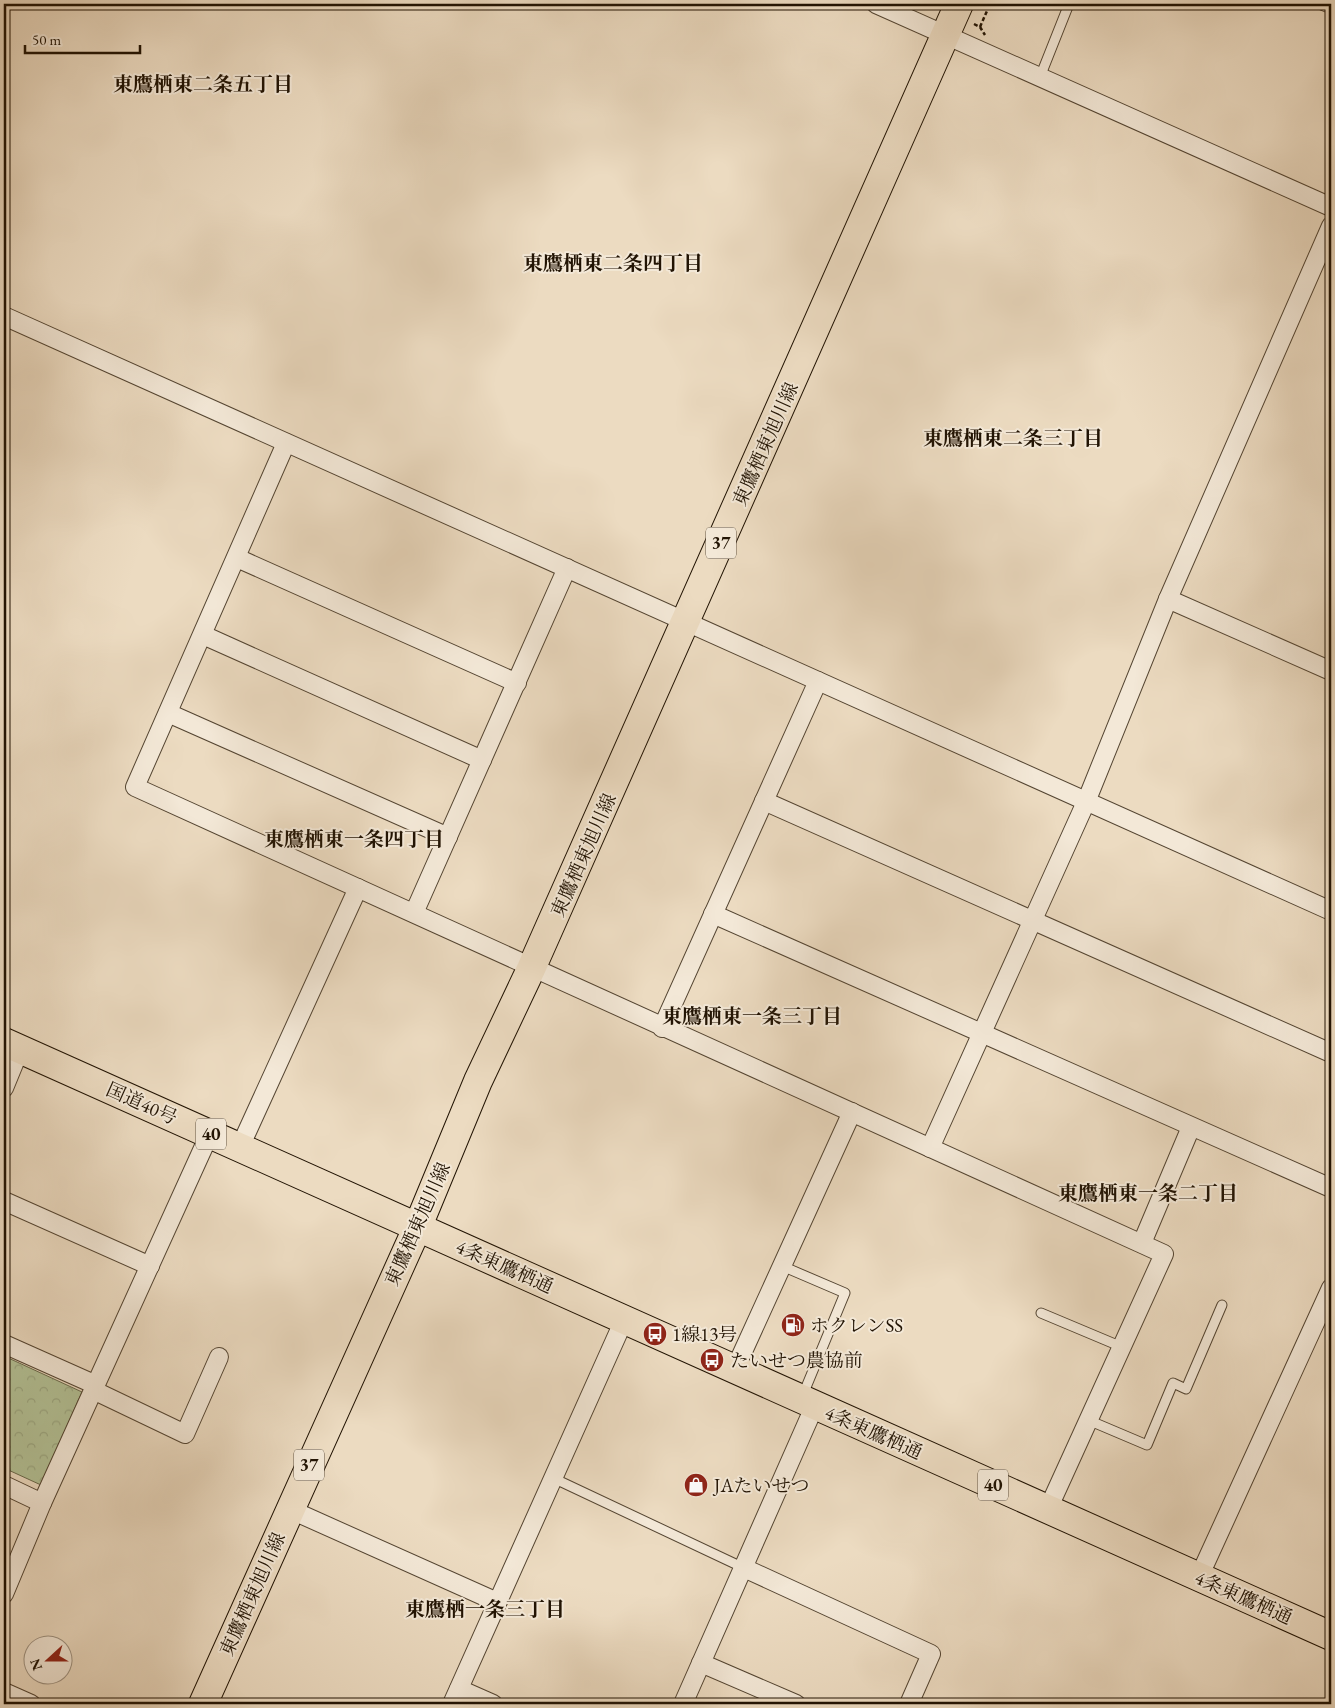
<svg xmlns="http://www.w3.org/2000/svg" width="1335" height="1708" font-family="'EB Garamond','Noto Serif JP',serif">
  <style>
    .park { fill: url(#park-crowns); stroke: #6a6a4c }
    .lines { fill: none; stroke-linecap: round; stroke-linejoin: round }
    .service-casing { stroke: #544532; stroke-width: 11 }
    .minor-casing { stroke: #544532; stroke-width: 20 }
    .primary-casing { stroke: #211303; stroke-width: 30 }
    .trunk-casing { stroke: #211303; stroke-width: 30 }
    .path { stroke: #211303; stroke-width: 2.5; stroke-dasharray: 4 2.5; stroke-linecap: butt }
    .service { stroke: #f3e8d7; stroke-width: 9 }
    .minor { stroke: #f3e8d7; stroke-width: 18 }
    .primary { stroke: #ecdbc1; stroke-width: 28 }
    .trunk { stroke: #ecdbc1; stroke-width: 28 }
    .labels { text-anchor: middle; stroke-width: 4; stroke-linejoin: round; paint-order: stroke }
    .shield { fill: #f3e8d7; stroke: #605343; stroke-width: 1 }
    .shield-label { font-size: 18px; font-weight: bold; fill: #211303 }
    .street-label { font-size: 19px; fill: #211303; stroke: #f3e8d7 }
    .poi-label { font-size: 19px; fill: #211303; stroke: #f3e8d7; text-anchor: start }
    .neighbourhood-label { font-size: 20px; font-weight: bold; fill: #211303; stroke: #f3e8d7 }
  </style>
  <defs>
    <pattern id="park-crowns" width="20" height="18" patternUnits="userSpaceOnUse" patternTransform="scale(1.25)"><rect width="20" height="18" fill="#b3c196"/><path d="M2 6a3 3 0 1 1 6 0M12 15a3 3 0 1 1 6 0" fill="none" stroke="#9aa580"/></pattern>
  </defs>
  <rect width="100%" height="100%" fill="#ecdbc1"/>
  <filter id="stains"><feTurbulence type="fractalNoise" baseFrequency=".004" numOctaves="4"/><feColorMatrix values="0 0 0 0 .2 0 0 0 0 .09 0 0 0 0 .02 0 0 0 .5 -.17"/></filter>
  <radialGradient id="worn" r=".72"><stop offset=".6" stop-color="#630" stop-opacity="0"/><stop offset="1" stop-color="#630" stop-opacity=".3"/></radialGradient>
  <!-- park -->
  <path class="park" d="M 4,1356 L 82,1392 L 41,1485 L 4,1468 Z"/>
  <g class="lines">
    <!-- service casing -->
    <g class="service-casing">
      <g id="service">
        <path d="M 1319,4 L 1331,9"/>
        <path d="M 1040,77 L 1069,4"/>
        <path d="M 782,1266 L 845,1293 L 802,1397"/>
        <path d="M 1041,1313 L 1122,1347"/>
        <path d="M 1088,1420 L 1147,1445 L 1173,1383 L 1186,1389 L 1222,1305"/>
        <path d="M 553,1478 L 744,1568"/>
      </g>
    </g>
    <!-- minor casing -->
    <g class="minor-casing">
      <g id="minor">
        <path d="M 876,4 L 1331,207"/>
        <path d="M 4,316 L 1331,911"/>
        <path d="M 286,443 L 135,787 L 1164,1254 L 1048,1509"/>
        <path d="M 237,558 L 517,683"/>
        <path d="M 1168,599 L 1331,671"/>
        <path d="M 203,635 L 482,760"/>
        <path d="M 168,713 L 448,837"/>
        <path d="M 764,801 L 1331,1053"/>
        <path d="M 414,913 L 567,568"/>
        <path d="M 713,914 L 1331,1188"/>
        <path d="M 662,1028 L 818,681"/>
        <path d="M 4,1088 L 20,1049"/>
        <path d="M 240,1147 L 358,888"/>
        <path d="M 930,1148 L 1086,802 L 1168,599 L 1331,226"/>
        <path d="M 4,1201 L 150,1266"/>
        <path d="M 1142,1243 L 1191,1127"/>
        <path d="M 4,1344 L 96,1385"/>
        <path d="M 735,1369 L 852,1112"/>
        <path d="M 93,1390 L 185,1434 L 219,1357"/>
        <path d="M 4,1485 L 42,1503"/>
        <path d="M 289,1509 L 497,1602"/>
        <path d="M 744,1568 L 931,1654 L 909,1704"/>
        <path d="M 1199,1577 L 1331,1288"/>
        <path d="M 4,1594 L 42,1503 L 210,1133"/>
        <path d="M 701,1663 L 796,1704"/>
        <path d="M 459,1689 L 493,1704"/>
        <path d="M 4,1692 L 31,1704"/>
        <path d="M 452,1704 L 624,1320"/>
        <path d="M 683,1704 L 815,1405"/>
      </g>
    </g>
    <!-- primary casing -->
    <g class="primary-casing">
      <path id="primary" d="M 203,1704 L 418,1226 L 478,1081 L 531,969 L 959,4"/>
    </g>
    <!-- trunk casing -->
    <g class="trunk-casing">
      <path id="trunk" d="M 4,1042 L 1331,1636"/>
    </g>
    <!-- path -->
    <g class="path">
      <path d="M 974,24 L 980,27 L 985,35"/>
      <path d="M 980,27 L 990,4"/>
    </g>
    <!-- service -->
    <use href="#service" class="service"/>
    <!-- minor -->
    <use href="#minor" class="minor"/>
    <!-- primary -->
    <use href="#primary" class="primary"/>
    <!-- trunk -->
    <use href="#trunk" class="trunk"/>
  </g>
  <!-- icons -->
  <defs>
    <g id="fuel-disc" transform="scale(1.25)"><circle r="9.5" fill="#8f2418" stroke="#f3e8d7"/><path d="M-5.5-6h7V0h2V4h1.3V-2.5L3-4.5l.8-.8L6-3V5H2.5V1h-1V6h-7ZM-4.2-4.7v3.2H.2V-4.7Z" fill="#fff"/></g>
    <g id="bus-disc" transform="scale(1.25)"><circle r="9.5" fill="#8f2418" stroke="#f3e8d7"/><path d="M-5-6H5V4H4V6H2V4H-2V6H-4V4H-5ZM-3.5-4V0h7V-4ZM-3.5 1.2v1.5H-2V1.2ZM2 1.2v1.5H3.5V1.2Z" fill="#fff"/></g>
    <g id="shop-disc" transform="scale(1.25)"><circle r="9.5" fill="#8f2418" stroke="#f3e8d7"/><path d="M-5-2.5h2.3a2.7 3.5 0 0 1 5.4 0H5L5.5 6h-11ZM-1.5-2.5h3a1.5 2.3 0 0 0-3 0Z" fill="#fff"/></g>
  </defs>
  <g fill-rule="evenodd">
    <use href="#fuel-disc" x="793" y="1325"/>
    <use href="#bus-disc" x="655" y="1334"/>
    <use href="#bus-disc" x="712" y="1360"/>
    <use href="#shop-disc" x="696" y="1485"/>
  </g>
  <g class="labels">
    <!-- shield labels -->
    <g class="shield">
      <rect x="706" y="527.5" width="30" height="31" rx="4"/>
      <rect x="196" y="1118.5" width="30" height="31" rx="4"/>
      <rect x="294" y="1449.5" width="30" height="31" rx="4"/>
      <rect x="978" y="1469.5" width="30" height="31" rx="4"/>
    </g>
    <g class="shield-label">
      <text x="721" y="549">37</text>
      <text x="211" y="1140">40</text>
      <text x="309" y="1471">37</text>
      <text x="993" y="1491">40</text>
    </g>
    <!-- street labels -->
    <g class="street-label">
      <text transform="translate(765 444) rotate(-66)" y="7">東鷹栖東旭川線</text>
      <text transform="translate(583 855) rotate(-66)" y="7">東鷹栖東旭川線</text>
      <text transform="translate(142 1103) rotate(24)" y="7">国道40号</text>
      <text transform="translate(417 1224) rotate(-66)" y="7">東鷹栖東旭川線</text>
      <text transform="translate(505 1266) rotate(24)" y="7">4条東鷹栖通</text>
      <text transform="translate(874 1432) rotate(24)" y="7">4条東鷹栖通</text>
      <text transform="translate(252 1594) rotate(-66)" y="7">東鷹栖東旭川線</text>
      <text transform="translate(1244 1597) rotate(24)" y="7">4条東鷹栖通</text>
    </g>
    <!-- poi labels -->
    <g class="poi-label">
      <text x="810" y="1332">ホクレンSS</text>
      <text x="672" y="1341">1線13号</text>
      <text x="730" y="1367">たいせつ農協前</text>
      <text x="714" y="1492">JAたいせつ</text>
    </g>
    <!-- neighbourhood labels -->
    <g class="neighbourhood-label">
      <text x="203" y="91">東鷹栖東二条五丁目</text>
      <text x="613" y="270">東鷹栖東二条四丁目</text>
      <text x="1013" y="445">東鷹栖東二条三丁目</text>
      <text x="354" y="846">東鷹栖東一条四丁目</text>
      <text x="752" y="1023">東鷹栖東一条三丁目</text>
      <text x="1148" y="1200">東鷹栖東一条二丁目</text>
      <text x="485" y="1616">東鷹栖一条三丁目</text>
    </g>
  </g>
  <!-- margin -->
  <rect width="1335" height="1708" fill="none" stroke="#ecdbc1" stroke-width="20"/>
  <rect x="5" y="5" width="1325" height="1698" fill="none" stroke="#211303" stroke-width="2.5"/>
  <rect x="10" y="10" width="1315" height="1688" fill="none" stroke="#211303"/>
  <!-- north arrow -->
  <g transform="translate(48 1660) rotate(249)"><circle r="24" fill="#f3e8d7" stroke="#9f9382"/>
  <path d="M0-4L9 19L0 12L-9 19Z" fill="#8f2418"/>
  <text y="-8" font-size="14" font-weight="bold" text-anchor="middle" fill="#211303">N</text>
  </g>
  <!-- scale -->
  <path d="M25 45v8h115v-8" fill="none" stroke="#211303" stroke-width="2.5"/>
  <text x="32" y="45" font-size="15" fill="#211303" stroke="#f3e8d7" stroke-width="4" paint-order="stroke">50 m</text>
  <rect width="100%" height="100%" filter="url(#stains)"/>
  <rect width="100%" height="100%" fill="url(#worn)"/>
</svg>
